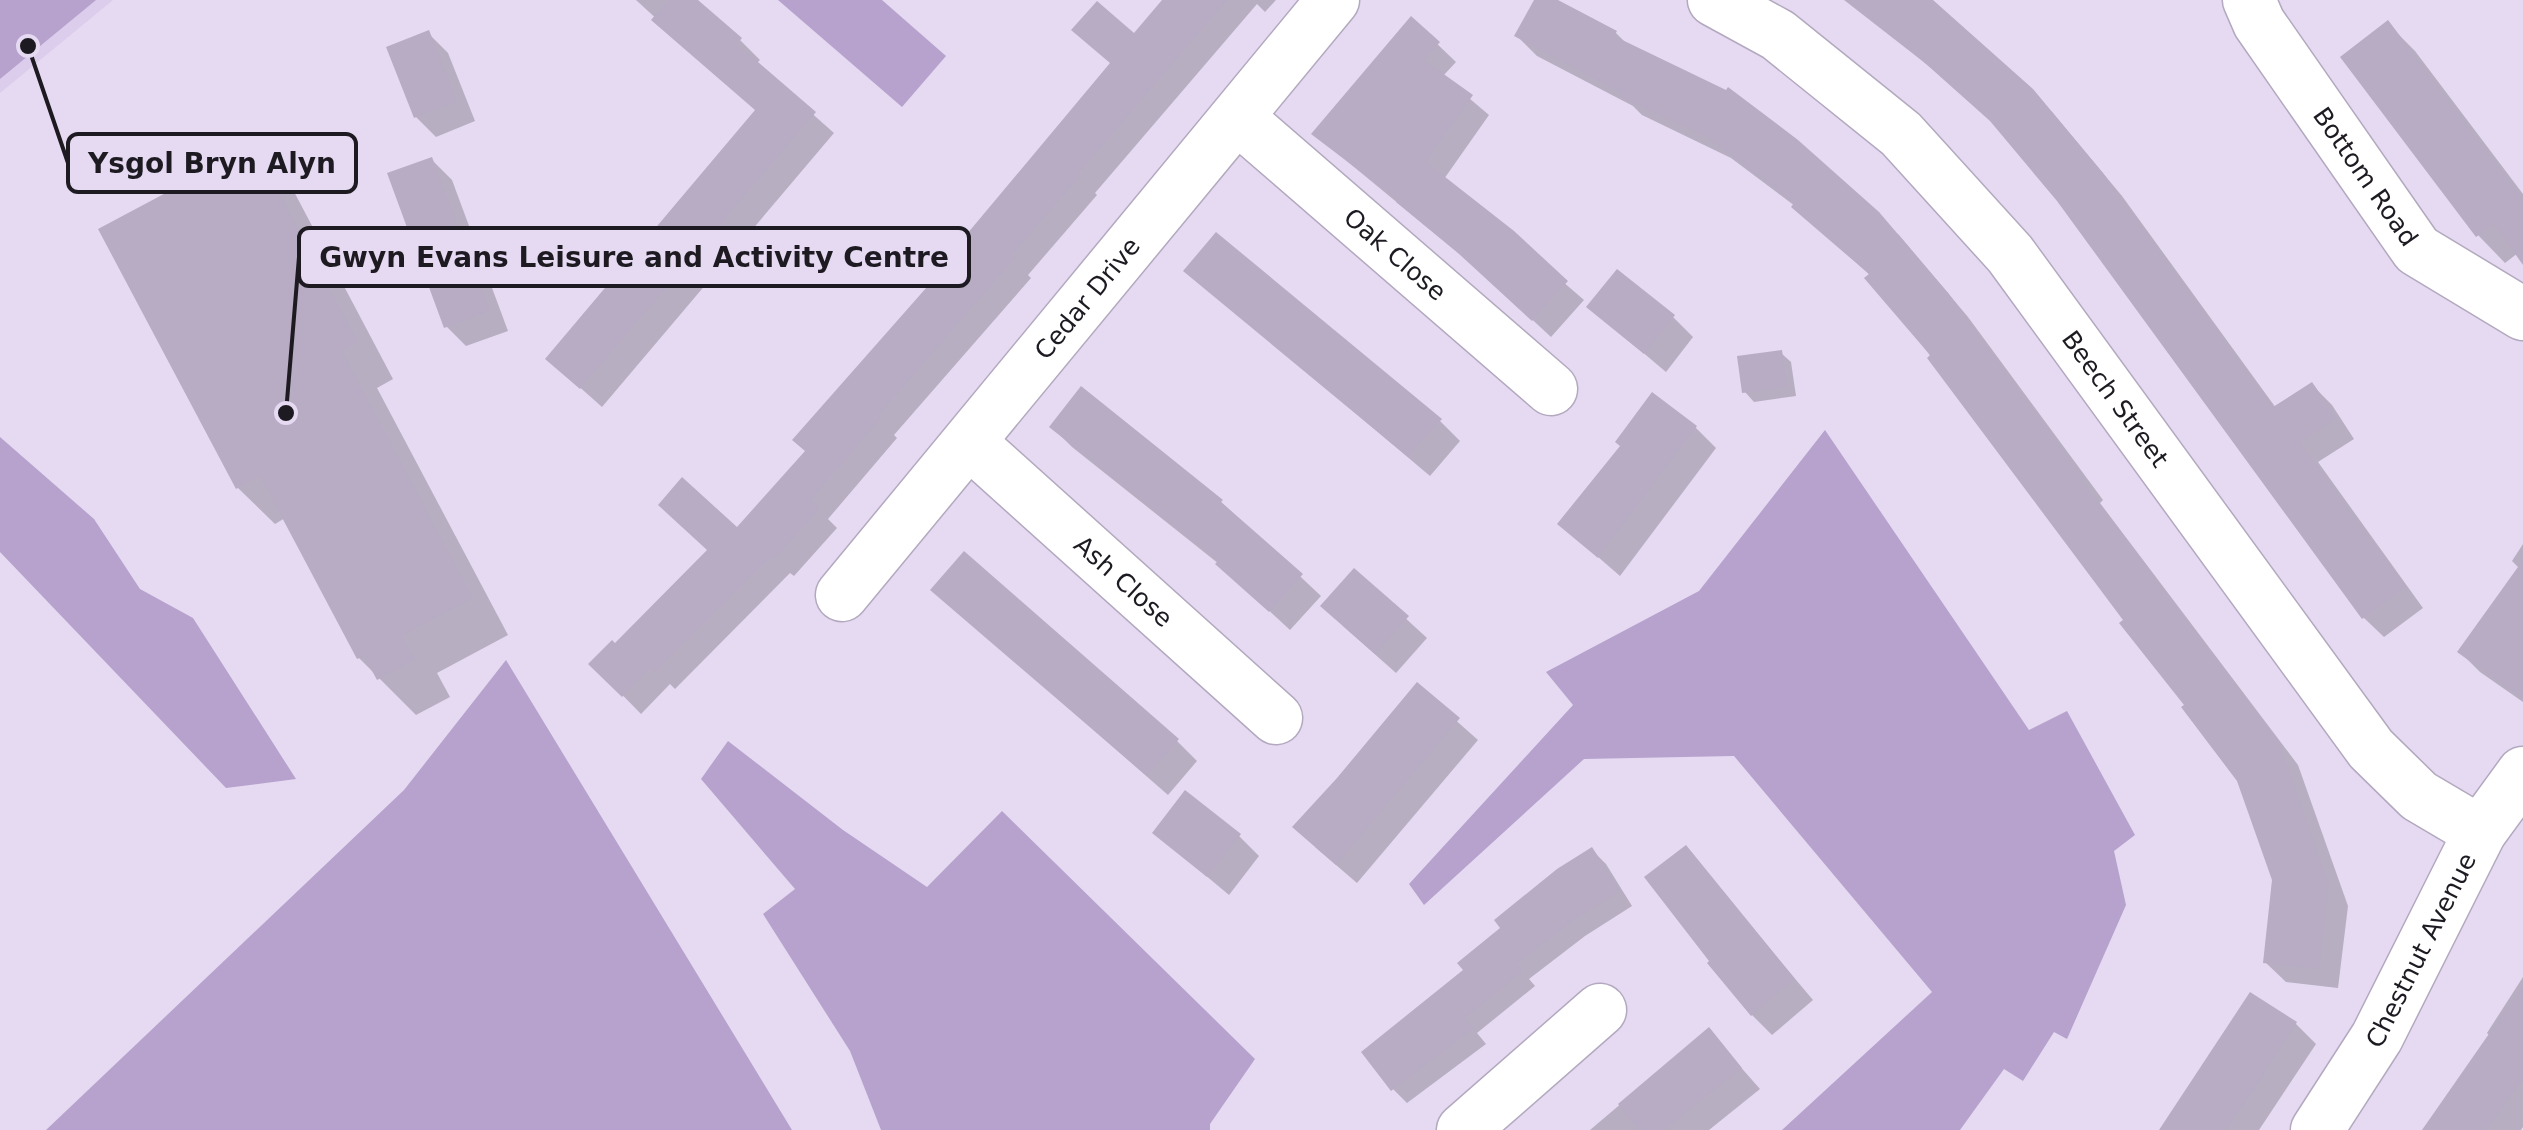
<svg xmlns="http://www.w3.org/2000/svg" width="2523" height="1130" font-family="'DejaVu Sans',sans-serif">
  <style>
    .built { fill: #dbcdeb }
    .green { fill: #b7a2cd }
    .shadow { fill: #0003 }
    .building { fill: #b7acc3 }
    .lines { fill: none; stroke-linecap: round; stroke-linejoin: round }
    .minor-casing { stroke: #b3a9bf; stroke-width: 55 }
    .minor { stroke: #fff; stroke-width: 52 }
    .labels { text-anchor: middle; stroke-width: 8; stroke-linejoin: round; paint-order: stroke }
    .street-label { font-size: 25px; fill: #1e1a22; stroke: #e5daf2 }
    .leader { fill: none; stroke: #1e1a22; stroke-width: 4 }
    .callout-dot { fill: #1e1a22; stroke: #e5daf2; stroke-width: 4 }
    .callout { fill: #e5daf2; stroke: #1e1a22; stroke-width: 4 }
    .callout-label { font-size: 28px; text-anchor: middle; font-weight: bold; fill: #1e1a22 }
  </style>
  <rect width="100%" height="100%" fill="#e5daf2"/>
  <!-- built -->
  <path class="built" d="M 0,0 L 113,0 L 0,93 Z"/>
  <!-- green -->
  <g class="green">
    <path d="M 0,0 L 96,0 L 0,79 Z"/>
    <path d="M 778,0 L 882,0 L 946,56 L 902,107 Z"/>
    <path d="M 1825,430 L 2029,730 L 2067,711 L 2135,835 L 2114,851 L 2126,905 L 2067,1039 L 2054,1032 L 2023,1081 L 2004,1069 L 1960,1130 L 1782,1130 L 1932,992 L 1734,756 L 1584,759 L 1424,905 L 1409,884 L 1573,705 L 1546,672 L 1699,591 Z"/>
    <path d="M 0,437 L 94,519 L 140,589 L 193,618 L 296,779 L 226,788 L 0,552 Z"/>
    <path d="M 506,660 L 792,1130 L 46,1130 L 404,790 Z"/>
    <path d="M 728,741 L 843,830 L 927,887 L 1002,811 L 1255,1059 L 1210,1124 L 1210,1130 L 881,1130 L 850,1051 L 763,914 L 795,889 L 701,779 Z"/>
  </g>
  <!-- shadow -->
  <g class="shadow">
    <path d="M 636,0 L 694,0 L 740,40 L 760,60 L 756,64 L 834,133 L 602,407 L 548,359 L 757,111 Z"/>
    <path d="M 1166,0 L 1276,0 L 1265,12 L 1257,4 L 1095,193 L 1097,195 L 1028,275 L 1031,278 L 894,435 L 897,438 L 828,519 L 837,528 L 794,576 L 790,573 L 675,689 L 670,684 L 641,714 L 592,664 L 615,647 L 737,530 L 807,452 L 937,279 Z"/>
    <path d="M 1537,0 L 1553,0 L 1616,33 L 1629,46 L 1899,235 L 1968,317 L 2103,500 L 2100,503 L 2298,765 L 2348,906 L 2338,988 L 2286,982 L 2265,962 L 2275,880 L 2239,780 L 2127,620 L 1871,276 L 1795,206 L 1731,158 L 1642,115 L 1633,106 L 1537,56 L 1517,36 Z"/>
    <path d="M 1844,0 L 1926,0 L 2052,112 L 2122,196 L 2276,408 L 2312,385 L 2332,405 L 2354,439 L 2318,462 L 2423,608 L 2384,637 L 2364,618 L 2059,199 L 1999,128 L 1939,74 Z"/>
    <path d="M 1411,19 L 1456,62 L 1443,76 L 1489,115 L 1444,179 L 1584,300 L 1551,337 L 1479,270 L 1314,134 Z"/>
    <path d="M 2388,24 L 2415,51 L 2523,194 L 2523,260 L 2518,253 L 2505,263 L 2478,235 Z"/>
    <path d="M 428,33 L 448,53 L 475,121 L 436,137 L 416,117 Z"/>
    <path d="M 254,149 L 291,186 L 393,379 L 377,388 L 508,635 L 437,673 L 450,697 L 416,715 L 359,658 L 285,518 L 275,524 L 238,488 Z"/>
    <path d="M 432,160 L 452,180 L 508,331 L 466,346 L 446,326 Z"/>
    <path d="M 1187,271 L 1440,421 L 1460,441 L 1430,476 Z"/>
    <path d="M 1589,307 L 1673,317 L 1693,337 L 1666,372 Z"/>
    <path d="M 1781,353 L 1791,362 L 1796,396 L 1754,402 L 1745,392 Z"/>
    <path d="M 1652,396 L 1696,428 L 1716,448 L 1620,576 L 1560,524 L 1623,446 Z"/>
    <path d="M 1052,427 L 1221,502 L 1321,596 L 1290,630 L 1219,564 L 1072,447 Z"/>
    <path d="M 2523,544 L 2523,702 L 2480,672 L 2460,652 L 2520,569 L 2512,561 Z"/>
    <path d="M 1354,571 L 1427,638 L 1396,673 L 1343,626 Z"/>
    <path d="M 933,590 L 1177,741 L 1197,761 L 1168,795 Z"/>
    <path d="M 1417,686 L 1478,740 L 1357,883 L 1315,847 Z"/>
    <path d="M 1155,833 L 1239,836 L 1259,856 L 1229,895 Z"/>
    <path d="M 1685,848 L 1813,1000 L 1772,1035 L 1752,1015 Z"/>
    <path d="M 1592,850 L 1606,864 L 1632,906 L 1585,936 L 1529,979 L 1535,986 L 1477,1033 L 1486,1044 L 1407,1103 L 1393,1089 L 1467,970 Z"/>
    <path d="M 2523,977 L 2523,1127 L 2521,1130 L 2427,1130 L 2490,1036 L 2487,1033 Z"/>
    <path d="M 2251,996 L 2296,1024 L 2316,1044 L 2259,1130 L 2162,1130 Z"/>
    <path d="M 1708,1030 L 1760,1089 L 1709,1130 L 1590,1130 Z"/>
  </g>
  <!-- building -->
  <g class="building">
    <path d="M 668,0 L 698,0 L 742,38 L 737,44 L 816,112 L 580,389 L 545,359 L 755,110 L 651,20 Z"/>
    <path d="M 1162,0 L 1227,0 L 1079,173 L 1081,175 L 1011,256 L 1015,258 L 878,416 L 881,418 L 811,500 L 820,508 L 774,560 L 771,557 L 655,672 L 650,668 L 622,697 L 588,664 L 612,640 L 615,643 L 707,550 L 658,505 L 682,477 L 737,527 L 805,451 L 792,440 L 934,279 L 931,277 L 1110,63 L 1071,30 L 1097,1 L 1134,33 Z"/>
    <path d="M 1534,0 L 1558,0 L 1617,31 L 1614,36 L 1726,90 L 1728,87 L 1798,140 L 1879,212 L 1949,294 L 2085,479 L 2082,481 L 2279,742 L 2329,884 L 2319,969 L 2263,963 L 2272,880 L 2237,781 L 2181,707 L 2184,705 L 2119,623 L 2123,620 L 1927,358 L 1930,355 L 1864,278 L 1869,274 L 1791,207 L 1794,203 L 1708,138 L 1619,96 L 1620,92 L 1514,36 Z"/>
    <path d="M 1846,0 L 1933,0 L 2033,89 L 2103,173 L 2273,407 L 2312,382 L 2337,418 L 2300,442 L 2406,587 L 2362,619 L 2057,201 L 1990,121 L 1916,55 Z"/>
    <path d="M 1411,16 L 1440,42 L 1424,60 L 1473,95 L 1426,162 L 1514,231 L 1568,281 L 1532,321 L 1458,253 L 1396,202 L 1398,200 L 1311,134 Z"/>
    <path d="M 2388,20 L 2523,199 L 2523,265 L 2494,224 L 2476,237 L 2340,57 Z"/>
    <path d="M 429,30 L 457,101 L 414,118 L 386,47 Z"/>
    <path d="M 254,146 L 358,342 L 342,351 L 473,598 L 402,636 L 415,660 L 377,680 L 364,656 L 357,659 L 260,476 L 236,489 L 98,229 Z"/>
    <path d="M 432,157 L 490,311 L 444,328 L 387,173 Z"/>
    <path d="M 1216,232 L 1442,419 L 1408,457 L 1183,271 Z"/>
    <path d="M 1617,269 L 1675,315 L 1644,354 L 1586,307 Z"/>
    <path d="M 1782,350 L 1787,387 L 1742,393 L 1737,356 Z"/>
    <path d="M 1081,386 L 1223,500 L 1221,502 L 1303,574 L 1269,612 L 1215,564 L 1218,561 L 1049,427 Z"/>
    <path d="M 1652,392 L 1697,426 L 1598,558 L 1557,524 L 1620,446 L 1615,442 Z"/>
    <path d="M 964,551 L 1179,739 L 1147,776 L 930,590 Z"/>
    <path d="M 2523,560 L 2523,699 L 2457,652 Z"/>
    <path d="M 1354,568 L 1409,616 L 1375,654 L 1320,606 Z"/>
    <path d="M 1417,682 L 1460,718 L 1336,865 L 1292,827 L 1337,778 Z"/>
    <path d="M 1185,790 L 1241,834 L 1207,877 L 1152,833 Z"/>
    <path d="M 1686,845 L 1795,979 L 1751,1016 L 1707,963 L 1709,961 L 1644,877 Z"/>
    <path d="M 1592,847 L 1620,891 L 1571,922 L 1517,964 L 1523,971 L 1465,1018 L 1474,1029 L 1391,1091 L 1361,1052 L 1463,970 L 1457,963 L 1500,928 L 1494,920 L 1557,869 Z"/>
    <path d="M 2523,985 L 2523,1079 L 2487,1130 L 2422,1130 Z"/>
    <path d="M 2250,992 L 2297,1022 L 2258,1084 L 2226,1130 L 2159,1130 Z"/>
    <path d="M 1709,1027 L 1742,1068 L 1664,1130 L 1639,1130 L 1618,1104 Z"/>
  </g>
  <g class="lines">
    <!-- minor casing -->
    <g class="minor-casing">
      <g id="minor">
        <path id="s1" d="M 1714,0 L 1778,35 L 1901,134 L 2010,254 L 2371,749 L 2419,796 L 2480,832"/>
        <path id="s2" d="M 2249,0 L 2259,23 L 2417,250 L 2523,314"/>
        <path id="s3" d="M 1238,118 L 1551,389"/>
        <path id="s4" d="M 969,442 L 1276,718"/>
        <path id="s5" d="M 842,595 L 1333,0"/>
        <path d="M 1463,1130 L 1600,1010"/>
        <path id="s6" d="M 2317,1130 L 2377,1037 L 2480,832 L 2523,773"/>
      </g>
    </g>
    <!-- minor -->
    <use href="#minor" class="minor"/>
  </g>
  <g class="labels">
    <!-- street labels -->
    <g class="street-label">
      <text dy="9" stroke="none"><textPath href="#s2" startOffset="212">Bottom Road</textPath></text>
      <text dy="9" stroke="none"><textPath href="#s3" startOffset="208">Oak Close</textPath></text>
      <text dy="9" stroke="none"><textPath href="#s5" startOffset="385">Cedar Drive</textPath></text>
      <text dy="9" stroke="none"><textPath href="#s1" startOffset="572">Beech Street</textPath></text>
      <text dy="9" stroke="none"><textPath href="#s4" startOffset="208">Ash Close</textPath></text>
      <text dy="9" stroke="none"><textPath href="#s6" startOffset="208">Chestnut Avenue</textPath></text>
    </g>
  </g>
  <!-- callouts -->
  <path class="leader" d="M28 46L68 163M286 413L299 257"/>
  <g class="callout-dot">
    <circle cx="28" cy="46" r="10"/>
    <circle cx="286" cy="413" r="10"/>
  </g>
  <g class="callout">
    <rect x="68" y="134" width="288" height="58" rx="10"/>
    <rect x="299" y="228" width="670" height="58" rx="10"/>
  </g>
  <g class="callout-label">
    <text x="212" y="173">Ysgol Bryn Alyn</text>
    <text x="634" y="267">Gwyn Evans Leisure and Activity Centre</text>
  </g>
</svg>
